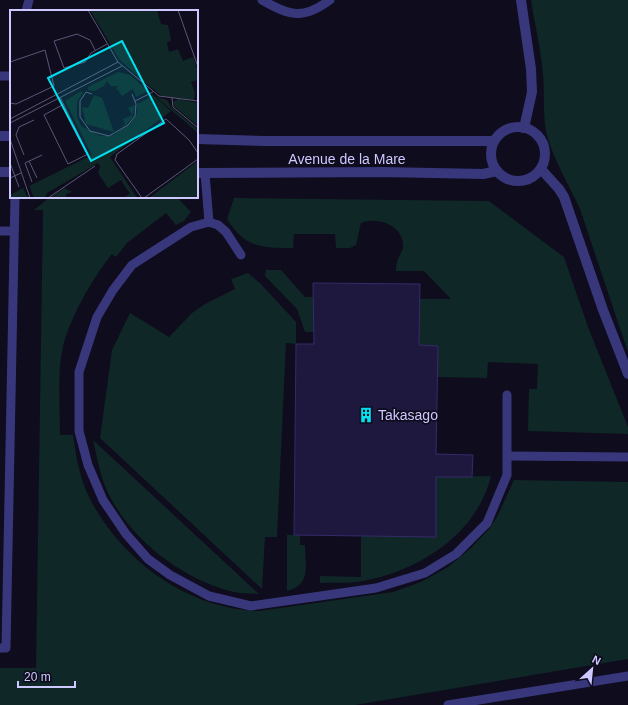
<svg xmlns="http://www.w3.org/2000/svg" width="628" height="705" font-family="Helvetica,sans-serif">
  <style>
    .green { fill: #0f2726 }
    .building { fill: #1f183e; stroke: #352a6a }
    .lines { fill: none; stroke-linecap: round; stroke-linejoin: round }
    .service { stroke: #38377c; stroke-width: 9 }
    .minor { stroke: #38377c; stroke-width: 10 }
    .tertiary { stroke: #38377c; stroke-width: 10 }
    .labels { text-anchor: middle; stroke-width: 3.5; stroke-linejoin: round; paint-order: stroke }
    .street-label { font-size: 14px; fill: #cdc8ff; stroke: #0e0c1d }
    .poi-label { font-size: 14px; fill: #cdc8ff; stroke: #0e0c1d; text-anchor: start }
    .inset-road { fill: none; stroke: #5a5777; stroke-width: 1 }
    .view { fill: #02e0f1; fill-opacity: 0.15; stroke: #02e0f1; stroke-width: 2 }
    .inset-edge { fill: none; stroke: #cdc8ff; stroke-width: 2 }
  </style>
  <rect width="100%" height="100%" fill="#0e0c1d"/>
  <!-- green -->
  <g class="green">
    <path d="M 531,0 L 628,0 L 628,352 L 580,209 C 569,185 556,164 548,139 C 541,115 546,91 542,66 C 540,44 534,22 531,0 Z"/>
    <path d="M 50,197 L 177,197 L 191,212 L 184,221 L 176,225 L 166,213 L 127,243 L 116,257 L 112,254 C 92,279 71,316 63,346 C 57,374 60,407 60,435 L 73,435 C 76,457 80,478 89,497 C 121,560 187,609 259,611 L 393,592 L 421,582 L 448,567 L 471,548 L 488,530 L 497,517 L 514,480 L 628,482 L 628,659 L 355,705 L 0,705 L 0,668 L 36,668 L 43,210 L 34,210 Z"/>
    <path d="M 234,198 L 489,201 L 564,257 L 588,327 L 628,427 L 628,434 L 528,431 L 529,389 L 537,389 L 538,364 L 488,362 L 487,378 L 437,377 L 419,345 L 420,299 L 451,299 L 424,271 L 396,271 C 396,268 396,265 397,262 C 398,255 404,252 403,244 C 402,225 377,216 361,223 L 356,245 L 350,248 L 336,248 L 335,234 L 294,234 L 293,248 C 262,248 245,248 227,219 Z"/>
    <path d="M 266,270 L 281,270 L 305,297 L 314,297 L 314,332 L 305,332 L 297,309 L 265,276 Z"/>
    <path d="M 248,273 L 260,283 L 296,322 L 296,344 L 286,343 L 277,537 L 265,537 L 262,589 L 100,438 L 112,350 L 130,313 L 169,337 L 192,313 L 205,304 L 235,289 L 231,279 Z"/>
    <path d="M 93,440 L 259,594 C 251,593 242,594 234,592 C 183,580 131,540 108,493 C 100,476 97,457 93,440 Z"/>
    <path d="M 491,476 C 477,534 419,571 363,581 C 349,584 333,582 320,583 L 320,576 L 361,577 L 361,536 L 436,477 Z"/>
    <path d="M 287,535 L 300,535 L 300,545 L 305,545 C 305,566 312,584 287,591 Z"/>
  </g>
  <!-- building -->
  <path class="building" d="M 313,283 L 420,284 L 419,345 L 438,346 L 436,454 L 473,455 L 472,477 L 436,477 L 436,537 L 294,535 L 296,344 L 314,344 Z"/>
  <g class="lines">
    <!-- service -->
    <g class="service">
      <path d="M 262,0 C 290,16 303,20 330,0"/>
      <path d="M 26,11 L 29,0"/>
      <path d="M 0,76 L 11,76"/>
      <path d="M 205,173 L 209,222"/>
      <path d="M 0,231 L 14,231"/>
      <path d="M 241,255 L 226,232 L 218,225 L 209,222 L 191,227 L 132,265 L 113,290 L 97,317 L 79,372 L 79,431 L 88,465 L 103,500 L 126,534 L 148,559 L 170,575 L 209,596 L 251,606 L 376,588 L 425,573 L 456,554 L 487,523 L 507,475 L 507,395"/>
      <path d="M 507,456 L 628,457"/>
      <path d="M 0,648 L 6,648 L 15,197"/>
      <path d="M 448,705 L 628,676"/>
    </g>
    <!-- minor -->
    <path class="minor" d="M 541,169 L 559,189 L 564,197 L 603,310 L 628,374"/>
    <!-- tertiary -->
    <g class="tertiary">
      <path d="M 521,0 L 531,69 L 532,92 L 524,128"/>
      <circle cx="518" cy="154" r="27"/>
      <path d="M 0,136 L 11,136"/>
      <path d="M 197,139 L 265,141 L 494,141"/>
      <path d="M 0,172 L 11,172"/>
      <path d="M 197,173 L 383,172 L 483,174 L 497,171"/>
    </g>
  </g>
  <!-- icons -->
  <defs>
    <g id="building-bare" transform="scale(1.2)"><path d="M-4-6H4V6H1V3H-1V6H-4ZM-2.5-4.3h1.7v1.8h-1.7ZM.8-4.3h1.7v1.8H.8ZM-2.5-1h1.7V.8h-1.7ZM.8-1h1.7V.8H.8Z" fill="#02e0f1" stroke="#0e0c1d" stroke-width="2.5" paint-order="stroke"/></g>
  </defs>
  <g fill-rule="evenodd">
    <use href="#building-bare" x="366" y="415"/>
  </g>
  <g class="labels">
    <!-- street labels -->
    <g class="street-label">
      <text x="347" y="164">Avenue de la Mare</text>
    </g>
    <!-- poi labels -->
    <g class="poi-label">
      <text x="378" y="420">Takasago</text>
    </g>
  </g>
  <!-- overview -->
  <g transform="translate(10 10)">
    <rect width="188" height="188" fill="#0e0c1d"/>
    <path d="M 80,0 L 147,0 L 151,14 L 158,15 L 161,30 L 157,33 L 159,42 L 168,39 L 173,51 L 183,47 L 188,62 L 188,70 L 181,72 L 185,83 L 184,90 L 152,86 L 134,72 L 109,49 ZM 108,62 L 120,65 L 138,81 L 126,87 L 123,79 L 112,86 L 106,78 L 109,76 L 101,76 L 97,71 L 94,76 L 84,81 L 78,80 L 78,77 ZM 71,81 L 73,83 L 67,92 L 67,107 L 71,116 L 90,126 L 103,125 L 120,114 L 127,104 L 127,94 L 141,87 L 142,84 L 161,101 L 100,147 L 127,188 L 113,188 L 120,184 L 111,170 L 98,178 L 88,163 L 90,156 L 88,153 L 37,183 L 35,188 L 24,188 L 19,176 L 82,145 L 55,91 ZM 84,85 L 92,88 L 104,122 L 76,114 L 72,97 L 78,98 ZM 145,86 L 157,90 L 161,97 L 188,120 L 188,123 ZM 168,89 L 188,93 L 188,116 L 165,97 L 163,92 ZM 125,95 L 122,108 L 116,115 L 111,117 L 115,114 L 113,109 L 122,105 L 118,98 ZM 188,151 L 188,188 L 139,188 L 180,157 ZM 13,178 L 18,188 L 0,188 L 0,185 ZM 54,178 L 62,182 L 56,184 L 56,188 L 40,188 Z" fill="#0f2726"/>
    <path class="inset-road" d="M 78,0 L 108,52M 168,0 L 188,57M 85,40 L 80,30 L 67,24 L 44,31 L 54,58 L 75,52 L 81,43 L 97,34M 0,52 L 35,40 L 44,76 L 6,94 L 0,93M 82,84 L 76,82 L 70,91 L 70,107 L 80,121 L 99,126 L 118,115 L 125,106 L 126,94 L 122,84M 50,87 L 78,144 L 58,154 L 34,105 L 54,94M 162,88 L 163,97 L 188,118M 125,91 L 143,82M 0,109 L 108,52 L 149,86 L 188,91M 0,113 L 112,56M 0,129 L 20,188M 14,145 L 6,125 L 9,117 L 24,110M 19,151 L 27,168M 0,153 L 9,177M 0,168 L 11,163M 22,172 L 15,153 L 32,145M 38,188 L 85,156M 132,188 L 105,150 L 107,144 L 156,109 L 179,130 L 188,143M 134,188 L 188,149"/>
    <path class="view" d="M 112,31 L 154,113 L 81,151 L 38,68 Z"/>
    <rect width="188" height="188" class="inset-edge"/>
  </g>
  <!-- north arrow -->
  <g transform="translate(592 669) rotate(27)" stroke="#0e0c1d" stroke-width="3" paint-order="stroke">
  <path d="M0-3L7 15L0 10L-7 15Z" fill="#cdc8ff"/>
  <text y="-6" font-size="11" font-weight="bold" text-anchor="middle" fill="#cdc8ff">N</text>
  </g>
  <!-- scale -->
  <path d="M18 681v6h57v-6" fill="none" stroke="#cdc8ff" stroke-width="2"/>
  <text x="24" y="681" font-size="12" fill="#cdc8ff" stroke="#0e0c1d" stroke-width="3" paint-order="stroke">20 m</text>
</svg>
